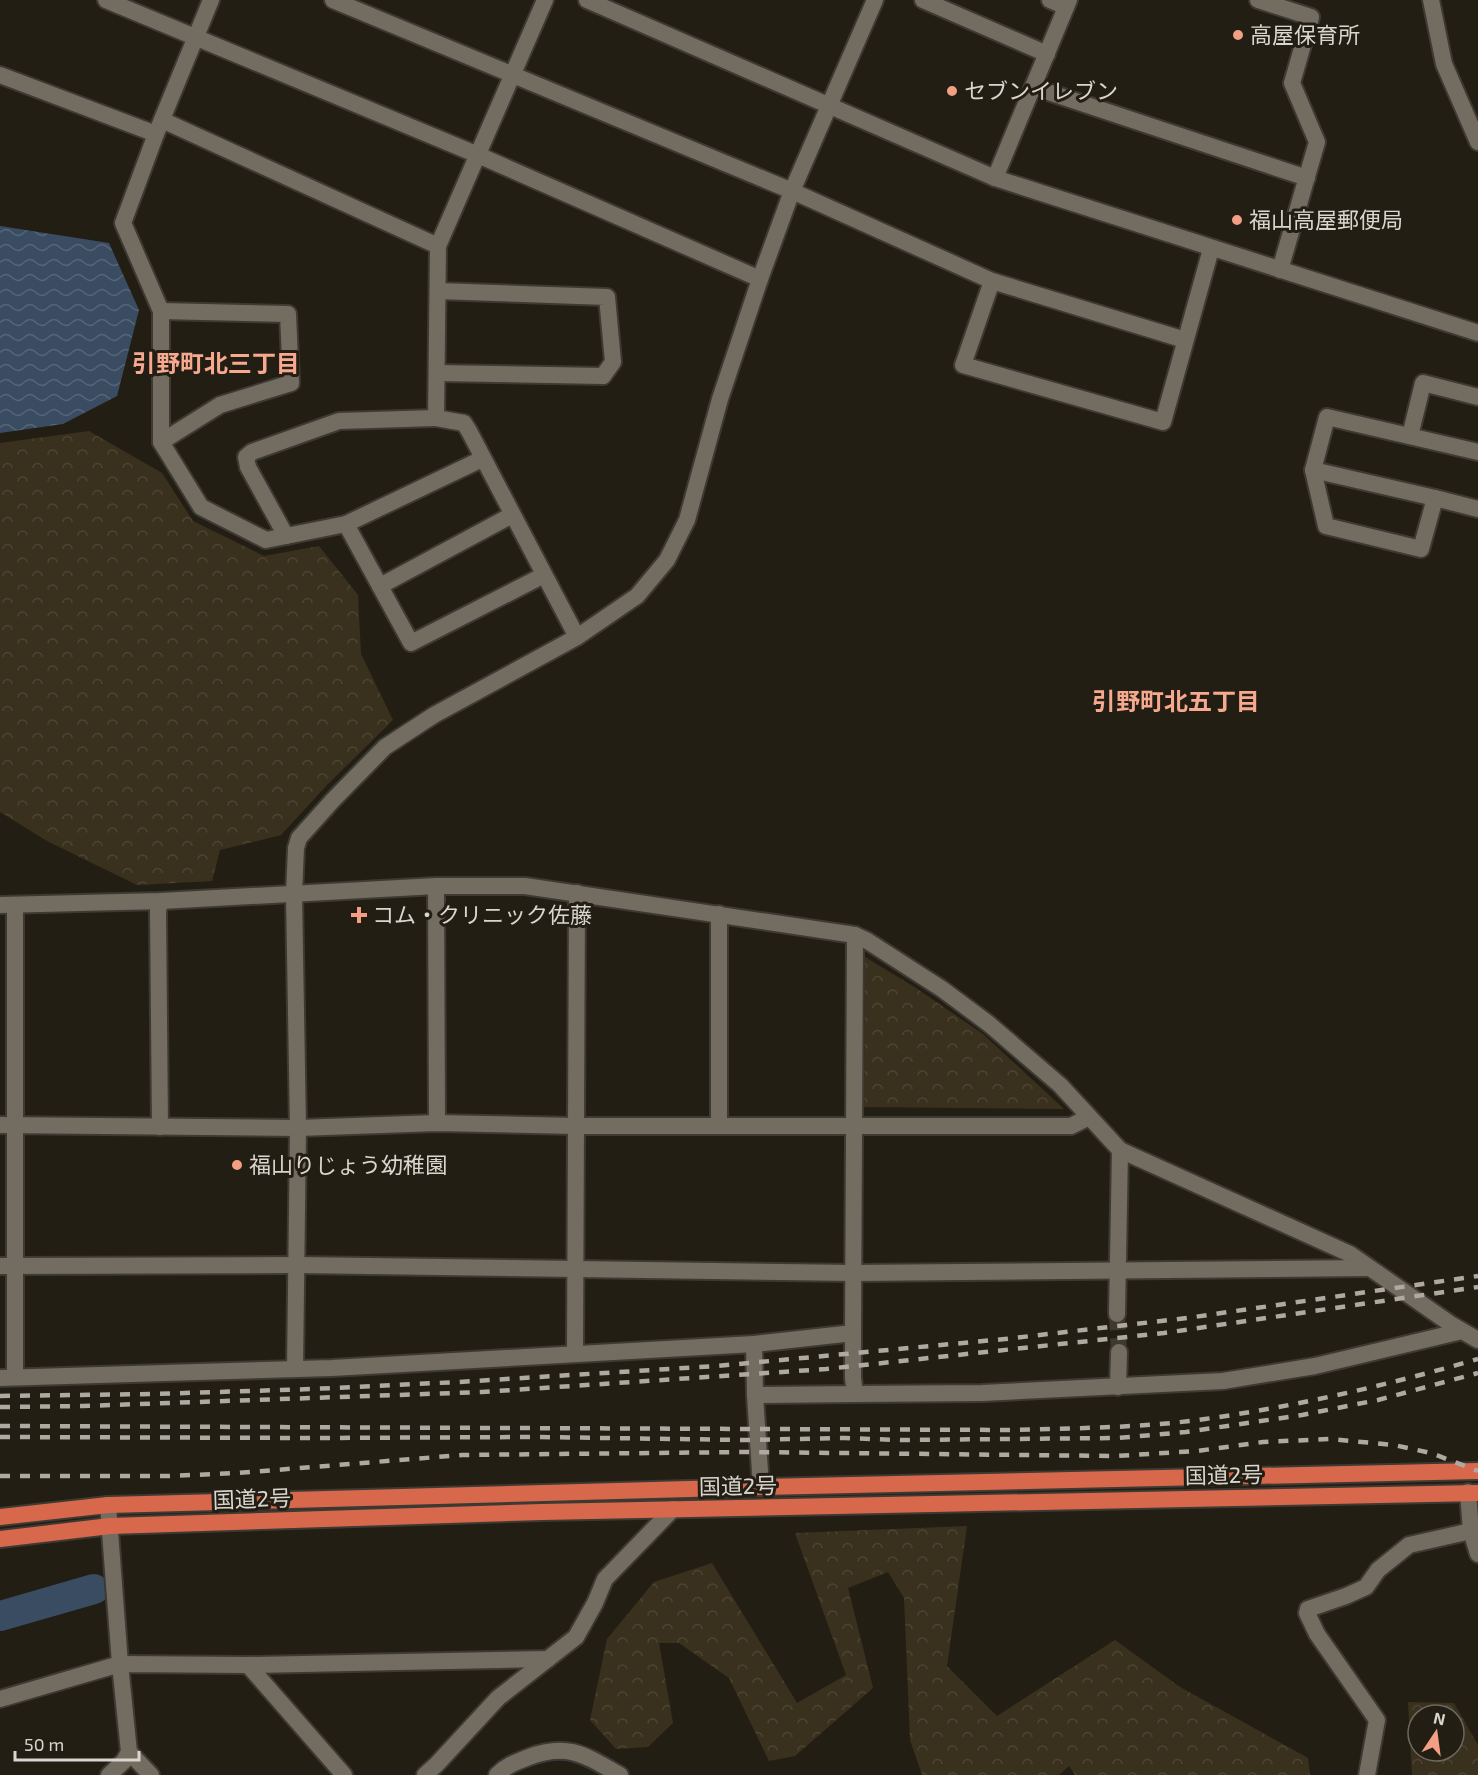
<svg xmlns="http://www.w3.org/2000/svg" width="1478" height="1775" font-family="'Exo 2','Noto Sans JP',sans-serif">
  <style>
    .forest { fill: url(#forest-crowns); fill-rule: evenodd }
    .water { fill: url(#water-waves) }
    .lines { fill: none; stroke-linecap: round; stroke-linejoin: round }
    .river { stroke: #3a4c61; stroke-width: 30 }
    .minor-tunnel { stroke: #3e3a30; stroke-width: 16; stroke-dasharray: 16 8; stroke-linecap: butt }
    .minor-casing { stroke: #3d3933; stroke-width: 20 }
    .tertiary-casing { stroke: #3d3933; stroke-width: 20 }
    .trunk-casing { stroke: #3d3933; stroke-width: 20 }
    .minor { stroke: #736c61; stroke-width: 16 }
    .tertiary { stroke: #736c61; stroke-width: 16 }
    .trunk { stroke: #d8684c; stroke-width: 16 }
    .rail { stroke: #aeaaa2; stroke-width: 4.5; stroke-dasharray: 10 10; stroke-linecap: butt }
    .poi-dot { fill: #f39f84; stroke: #231e14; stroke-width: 2 }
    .labels { text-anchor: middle; stroke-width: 6; stroke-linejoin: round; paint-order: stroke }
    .poi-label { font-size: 22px; fill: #d9d6cf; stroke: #231e14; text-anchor: start }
    .street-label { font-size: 22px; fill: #d9d6cf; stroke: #231e14 }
    .neighbourhood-label { font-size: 24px; font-weight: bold; fill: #f7a98f; stroke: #231e14 }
  </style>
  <defs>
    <pattern id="forest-crowns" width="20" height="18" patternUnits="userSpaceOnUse" patternTransform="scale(1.5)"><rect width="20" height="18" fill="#3a301e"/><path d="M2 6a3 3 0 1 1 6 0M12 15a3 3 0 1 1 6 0" fill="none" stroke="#4d4433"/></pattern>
    <pattern id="water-waves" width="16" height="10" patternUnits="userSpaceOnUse" patternTransform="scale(1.5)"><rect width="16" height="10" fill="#3a4c61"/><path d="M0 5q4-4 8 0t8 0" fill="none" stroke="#566577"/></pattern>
  </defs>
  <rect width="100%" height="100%" fill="#231e14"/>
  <!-- forest -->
  <g class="forest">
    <path d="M 89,431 L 162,473 L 193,521 L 264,556 L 319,546 L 358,595 L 361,654 L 393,720 L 328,784 L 281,835 L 220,850 L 212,881 L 137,885 L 47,841 L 0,812 L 0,443 Z"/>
    <path d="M 865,957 L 916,988 L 983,1034 L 1064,1109 L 864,1107 Z"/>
    <path d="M 967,1526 L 947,1666 L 997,1716 L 1115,1640 L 1180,1687 L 1308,1758 L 1310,1775 L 1075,1775 L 1069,1766 L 1059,1775 L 922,1775 L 910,1740 L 904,1598 L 888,1572 L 848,1588 L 873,1688 L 795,1756 L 769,1761 L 729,1678 L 679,1643 L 659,1643 L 673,1723 L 648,1747 L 616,1749 L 590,1720 L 607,1639 L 654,1582 L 712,1563 L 797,1703 L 846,1675 L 795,1533 Z"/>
    <path d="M 1408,1702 L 1454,1703 L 1478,1745 L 1478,1775 L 1412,1775 ZM 1418,1715 L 1454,1715 L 1454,1751 L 1418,1751 Z"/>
  </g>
  <!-- water -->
  <path class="water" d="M 0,226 L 109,243 L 139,310 L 117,396 L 63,424 L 0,433 Z"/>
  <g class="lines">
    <!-- river -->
    <path class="river" d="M 0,1616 L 94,1589"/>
    <!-- minor-tunnel -->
    <path class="minor-tunnel" d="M 1117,1314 L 1119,1352"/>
    <!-- minor casing -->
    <g class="minor-casing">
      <g id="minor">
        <path d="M 106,0 L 478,155 L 760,279"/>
        <path d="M 211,0 L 156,134 L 123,223 L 161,311 L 161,442 L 201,507 L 266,540 L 346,524 L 482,459"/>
        <path d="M 333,0 L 792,191 L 992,281 L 1185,340"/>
        <path d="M 545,0 L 438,246 L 436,418 L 464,423 L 469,431 L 577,637"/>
        <path d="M 923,0 L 1047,54"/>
        <path d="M 1050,0 L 1066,7"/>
        <path d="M 1258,0 L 1311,17 L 1292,83 L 1317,142 L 1280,270"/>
        <path d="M 1431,0 L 1444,64 L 1478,142"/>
        <path d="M 0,75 L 156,134"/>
        <path d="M 1033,87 L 1307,178"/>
        <path d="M 162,120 L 438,246"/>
        <path d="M 995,178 L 1069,0"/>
        <path d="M 992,281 L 963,365 L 1163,422 L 1211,249"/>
        <path d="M 437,373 L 603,376 L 613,362 L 607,297 L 438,291"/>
        <path d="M 1410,436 L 1423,383 L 1478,397"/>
        <path d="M 161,442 L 220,405 L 291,383 L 288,314 L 161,311"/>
        <path d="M 1478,452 L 1327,417 L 1313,470 L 1326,526 L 1421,549 L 1435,498 L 1478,509"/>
        <path d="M 1313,470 L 1435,498"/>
        <path d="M 346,524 L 411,643 L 544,575"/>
        <path d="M 286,536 L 248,467 L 246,457 L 252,452 L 339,421 L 436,418"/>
        <path d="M 380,586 L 512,515"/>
        <path d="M 436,886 L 437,1123"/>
        <path d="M 0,905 L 161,901 L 436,886 L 525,886 L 855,935 L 866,940 L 942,989 L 989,1024 L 1060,1085 L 1120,1150 L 1350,1254 L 1452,1325 L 1478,1340"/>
        <path d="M 719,914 L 719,1126"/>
        <path d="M 160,1127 L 158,910 L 161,901"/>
        <path d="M 0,1266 L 298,1265 L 853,1273 L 1369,1268"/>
        <path d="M 1117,1314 L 1120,1150"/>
        <path d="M 754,1344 L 853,1333 L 855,935"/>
        <path d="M 575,1354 L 577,893"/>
        <path d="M 295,1369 L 298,1128"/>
        <path d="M 15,1377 L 15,905"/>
        <path d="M 0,1378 L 332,1368 L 754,1344 L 755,1395 L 761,1487"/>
        <path d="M 1118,1387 L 1119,1352"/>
        <path d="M 855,1394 L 982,1393 L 1223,1381 L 1315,1366 L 1462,1331"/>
        <path d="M 755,1395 L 855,1394 L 853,1378 L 853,1333"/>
        <path d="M 108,1505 L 120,1664 L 129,1752 L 124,1761 L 109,1775"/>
        <path d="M 1471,1531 L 1478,1554"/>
        <path d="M 248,1665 L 344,1775"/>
        <path d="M 0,1699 L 120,1664 L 248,1665 L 548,1659"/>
        <path d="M 129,1752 L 151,1775"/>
        <path d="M 425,1775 L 437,1764 L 498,1698 L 576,1637 L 595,1603 L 605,1579 L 673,1509"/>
        <path d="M 497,1775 C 507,1765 516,1762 529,1757 C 569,1742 586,1756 620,1775"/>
        <path d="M 1367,1775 L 1377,1720 L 1317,1634 L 1307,1613 L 1308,1609 L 1346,1596 L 1366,1587 L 1378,1570 L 1409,1545 L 1471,1531 L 1468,1492"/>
      </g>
    </g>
    <!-- tertiary casing -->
    <g class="tertiary-casing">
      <g id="tertiary">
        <path d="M 587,0 L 995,178 L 1478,333"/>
        <path d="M 0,1125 L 298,1128 L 437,1123 L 577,1126 L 1071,1126 L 1089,1117"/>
        <path d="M 298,1128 L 294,894 L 296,848 L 299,838 L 333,800 L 385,747 L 434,715 L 577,637 L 637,596 L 667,560 L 687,520 L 720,399 L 760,279 L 792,191 L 875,0"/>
      </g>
    </g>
    <!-- trunk casing -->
    <g class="trunk-casing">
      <g id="trunk">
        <path d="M 0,1517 L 108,1505 L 761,1487 L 1478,1471"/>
        <path d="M 0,1539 L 110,1526 L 542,1512 L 1478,1493"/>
      </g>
    </g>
    <!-- minor -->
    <use href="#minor" class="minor"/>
    <!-- tertiary -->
    <use href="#tertiary" class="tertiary"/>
    <!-- trunk -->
    <use href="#trunk" class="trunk"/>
    <!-- rail -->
    <g class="rail">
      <path d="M 0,1396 L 153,1394 L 312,1389 L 458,1382 L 717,1366 L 1005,1339 L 1187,1318 L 1478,1276"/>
      <path d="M 0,1407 L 83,1406 L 482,1392 L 826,1369 L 1164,1333 L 1478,1287"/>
      <path d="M 0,1426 L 1013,1430 C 1077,1428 1142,1428 1205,1419 C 1298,1406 1388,1385 1478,1359"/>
      <path d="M 0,1437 L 313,1438 L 537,1437 L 745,1440 L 845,1438 L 900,1440 L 1118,1438 L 1186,1432 L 1302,1415 L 1378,1400 L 1478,1373"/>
      <path d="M 0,1476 L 168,1476 L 238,1473 L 462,1455 L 747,1452 L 1116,1456 L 1197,1451 L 1263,1442 L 1330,1439 L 1394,1445 L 1431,1453 L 1478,1471"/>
    </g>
  </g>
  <!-- markers -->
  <g class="poi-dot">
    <circle cx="1238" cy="35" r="6"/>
    <circle cx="952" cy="91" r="6"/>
    <circle cx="1237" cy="220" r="6"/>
    <path d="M356 906h6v6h6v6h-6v6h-6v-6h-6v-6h6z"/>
    <circle cx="237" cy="1165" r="6"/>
  </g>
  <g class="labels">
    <!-- poi labels -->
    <g class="poi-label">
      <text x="1250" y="43">高屋保育所</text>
      <text x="964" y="99">セブンイレブン</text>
      <text x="1249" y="228">福山高屋郵便局</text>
      <text x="372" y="923">コム・クリニック佐藤</text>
      <text x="249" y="1173">福山りじょう幼稚園</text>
    </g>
    <!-- street labels -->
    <g class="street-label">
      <text transform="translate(1224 1475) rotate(-1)" y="8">国道2号</text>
      <text transform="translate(738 1486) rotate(-1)" y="8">国道2号</text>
      <text transform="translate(252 1499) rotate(-2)" y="8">国道2号</text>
    </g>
    <!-- neighbourhood labels -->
    <g class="neighbourhood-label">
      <text x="216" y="372">引野町北三丁目</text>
      <text x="1176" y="710">引野町北五丁目</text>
    </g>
  </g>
  <!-- north arrow -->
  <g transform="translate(1436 1733) rotate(13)"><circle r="28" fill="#231e14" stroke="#6c685f" stroke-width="1.5"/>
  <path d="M0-4.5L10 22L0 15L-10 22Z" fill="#f39f84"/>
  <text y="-9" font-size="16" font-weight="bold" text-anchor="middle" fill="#d9d6cf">N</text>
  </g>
  <!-- scale -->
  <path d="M15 1751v9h124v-9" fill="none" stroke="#d9d6cf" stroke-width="3"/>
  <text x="24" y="1751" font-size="18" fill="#d9d6cf" stroke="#231e14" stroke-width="4.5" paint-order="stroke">50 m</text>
</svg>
